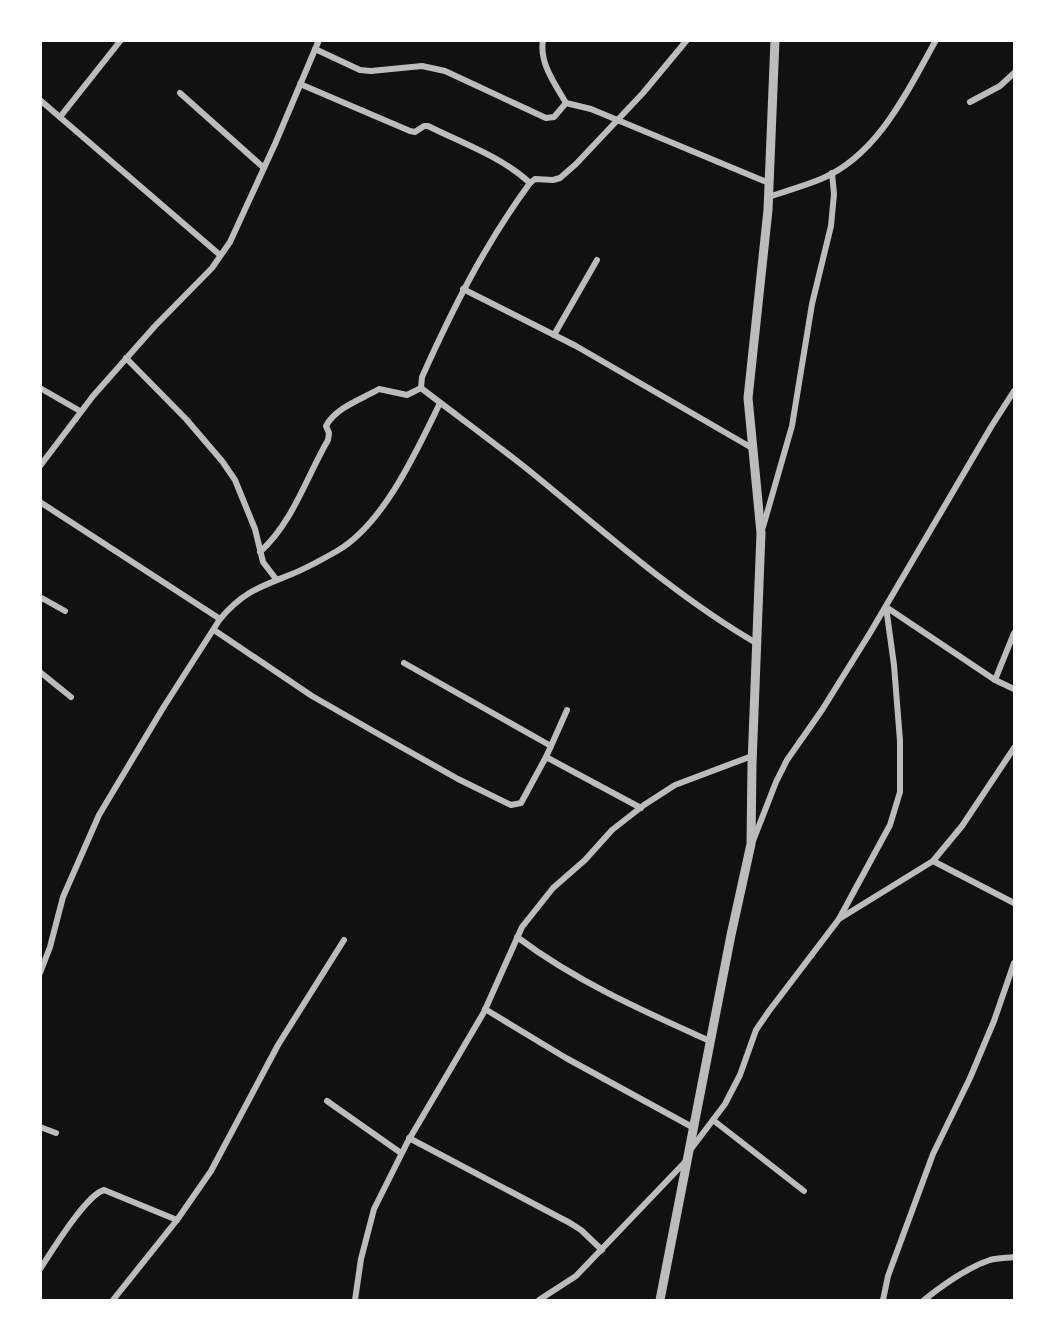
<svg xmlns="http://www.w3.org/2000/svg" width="1055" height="1341" font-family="Spectral,serif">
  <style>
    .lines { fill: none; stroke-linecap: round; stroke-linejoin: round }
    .minor { stroke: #bcbcbc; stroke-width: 6 }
    .tertiary { stroke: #bcbcbc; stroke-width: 9 }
  </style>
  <rect width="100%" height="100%" fill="#111"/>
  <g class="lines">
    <!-- minor -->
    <g class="minor">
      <path d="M 543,40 C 539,63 555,84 566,103 L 591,109 L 769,183"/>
      <path d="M 687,40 L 643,93 L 576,164 L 560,178 L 553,180 L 535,179 L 530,183 C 485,244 453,308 422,377 L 421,388 C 460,418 499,446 537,477 C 608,535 677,597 756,643"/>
      <path d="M 315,49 L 360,70 L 371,71 L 422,66 L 445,71 L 546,118 L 554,117 L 566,103"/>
      <path d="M 300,84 L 410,131 L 415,132 L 424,126 L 428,126 C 462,143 502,157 530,183"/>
      <path d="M 180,93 L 264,168"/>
      <path d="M 40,100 L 220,255"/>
      <path d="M 970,102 L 1000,86 L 1014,73"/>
      <path d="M 60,117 L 121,40"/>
      <path d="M 769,197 C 786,191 804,186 821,179 C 878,155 907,92 936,40"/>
      <path d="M 463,289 L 576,346 L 752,448"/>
      <path d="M 554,335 L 597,260"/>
      <path d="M 126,358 L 186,419 L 222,461 L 235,480 L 255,529 L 263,562 L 276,579"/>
      <path d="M 40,388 L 80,411"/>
      <path d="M 40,466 L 93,396 L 155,326 L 212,268 L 230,242 L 275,144 L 319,40"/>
      <path d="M 40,502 L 220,619"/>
      <path d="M 763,527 L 792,426 L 812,304 L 831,226 L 834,194 L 832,173"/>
      <path d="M 260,552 C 293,522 306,478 328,440 L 329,433 L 326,426 C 335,408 362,399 379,389 L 407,395 L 421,388"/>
      <path d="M 40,597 L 65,611"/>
      <path d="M 886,607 L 995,680 L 1014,689"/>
      <path d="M 214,630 L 312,696 L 380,735 L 458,779 L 511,805 L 521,803 L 546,757"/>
      <path d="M 404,663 L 551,746 L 546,757 L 641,808"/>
      <path d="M 40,672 L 71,697"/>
      <path d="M 995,680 L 1014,633"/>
      <path d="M 551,746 L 567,710"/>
      <path d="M 753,841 L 776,782 L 787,760 L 822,710 L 870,633 L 991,427 L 1014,391"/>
      <path d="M 933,861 L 1014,903"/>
      <path d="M 839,919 L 933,861 L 962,826 L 1014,748"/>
      <path d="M 517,937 C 577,982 643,1011 710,1041"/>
      <path d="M 40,973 L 50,947 L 63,897 L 99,815 L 163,708 L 220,619 C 244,591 260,587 292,574 C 307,568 323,559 337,551 C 384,524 417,450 440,403"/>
      <path d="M 485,1009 L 566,1058 L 694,1128"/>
      <path d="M 327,1101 L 401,1153"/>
      <path d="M 713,1120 L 804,1191"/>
      <path d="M 40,1127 L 56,1133"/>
      <path d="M 409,1138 L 570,1223 L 581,1230 L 602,1250"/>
      <path d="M 691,1149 L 725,1104 L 740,1075 L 756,1030 L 769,1011 L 839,919 L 890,825 L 900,792 L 900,741 L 894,665 L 886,607"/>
      <path d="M 40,1269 C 52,1251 86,1195 104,1190 L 177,1220"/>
      <path d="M 113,1300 L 177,1220 L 211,1171 L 278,1045 L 344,940"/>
      <path d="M 355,1300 L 361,1259 L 374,1209 L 407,1143 L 484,1012 L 522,927 L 553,888 L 585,860 L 612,830 L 644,805 L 675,785 L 752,756"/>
      <path d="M 539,1300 L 576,1276 L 686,1161"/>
      <path d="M 883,1300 L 888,1276 L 933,1154 L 970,1078 L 994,1021 L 1014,963"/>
      <path d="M 924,1300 C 944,1284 966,1268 990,1260 C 998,1258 1007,1258 1014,1257"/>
    </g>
    <!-- tertiary -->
    <path class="tertiary" d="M 660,1300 L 731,935 L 751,844 L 752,764 L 761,533 L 748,398 L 768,210 L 775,40"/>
  </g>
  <!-- border -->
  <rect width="1055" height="1341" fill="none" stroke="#ffffff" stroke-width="84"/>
</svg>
